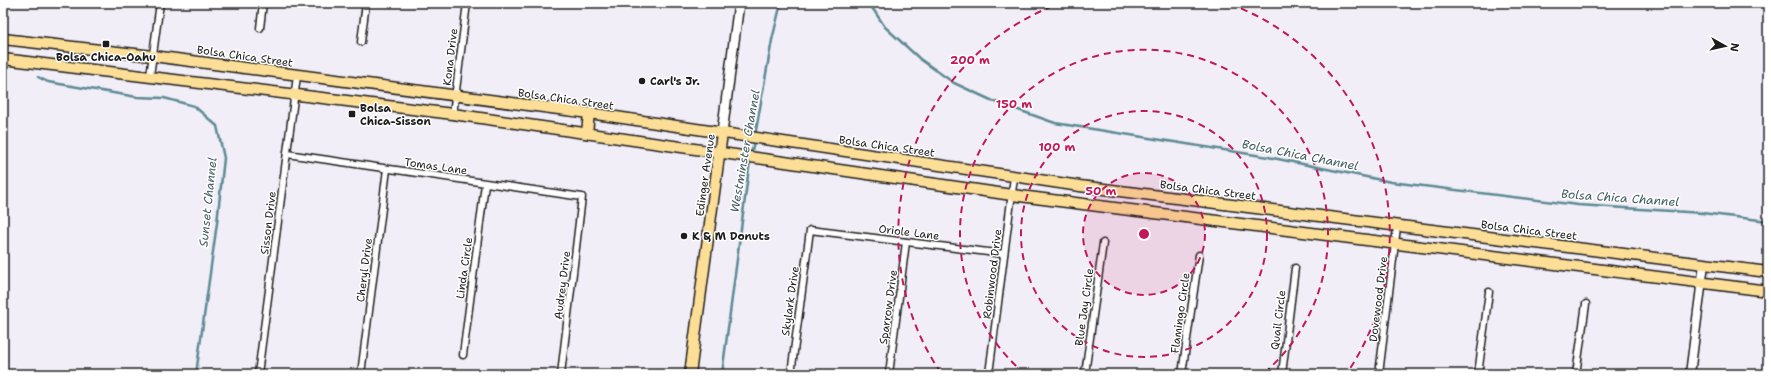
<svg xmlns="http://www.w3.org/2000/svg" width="1771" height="377" font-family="'Shantell Sans',sans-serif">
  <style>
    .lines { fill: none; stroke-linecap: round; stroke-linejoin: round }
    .stream { stroke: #5b8a93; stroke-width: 2.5 }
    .minor-casing { stroke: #1c1c1c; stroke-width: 9 }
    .tertiary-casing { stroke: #1c1c1c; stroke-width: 11 }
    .secondary-casing { stroke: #1c1c1c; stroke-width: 12 }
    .primary-casing { stroke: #1c1c1c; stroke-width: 13 }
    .minor { stroke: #fff; stroke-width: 6 }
    .tertiary { stroke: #fff; stroke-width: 8 }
    .secondary { stroke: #fff; stroke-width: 9 }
    .primary { stroke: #fdde96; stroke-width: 10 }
    .ring { fill: none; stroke: #c2185b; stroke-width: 2; stroke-dasharray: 7 5 }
    .poi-dot { fill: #1c1c1c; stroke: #fff; stroke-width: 1.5 }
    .labels { text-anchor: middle; stroke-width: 3; stroke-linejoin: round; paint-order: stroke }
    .street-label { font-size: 11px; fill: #1c1c1c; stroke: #fff }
    .poi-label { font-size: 11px; font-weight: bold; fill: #1c1c1c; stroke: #fff; text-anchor: start }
    .water-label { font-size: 12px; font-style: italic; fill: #415c61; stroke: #fff }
    .centre { fill: #c2185b; stroke: #fff; stroke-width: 2 }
    .ring-label { font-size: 12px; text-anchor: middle; font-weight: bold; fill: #c2185b; stroke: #fff; stroke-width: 3; stroke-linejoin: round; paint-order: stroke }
  </style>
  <rect width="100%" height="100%" fill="#f2eef8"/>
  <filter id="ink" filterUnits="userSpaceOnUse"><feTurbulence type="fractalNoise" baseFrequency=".025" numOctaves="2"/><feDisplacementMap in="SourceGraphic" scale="8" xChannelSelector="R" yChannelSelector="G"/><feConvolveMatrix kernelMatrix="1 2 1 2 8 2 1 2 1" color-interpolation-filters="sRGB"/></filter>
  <g filter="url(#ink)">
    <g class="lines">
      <!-- stream -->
      <g class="stream">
        <path d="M 869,3 L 885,27 L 920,59 L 954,83 L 993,101 L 1055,123 L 1268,157 L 1391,182 L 1578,205 L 1702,213 L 1768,221"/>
        <path d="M 38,77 L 48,82 L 137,97 L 164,98 L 194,106 L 217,126 L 224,158 L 217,223 L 196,374"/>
        <path d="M 755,136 L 772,40 L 781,3"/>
        <path d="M 751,156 L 754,141"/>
        <path d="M 722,374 L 750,160"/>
      </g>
      <!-- minor casing -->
      <g class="minor-casing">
        <g id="minor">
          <path d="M 260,28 L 263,3"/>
          <path d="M 361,42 L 366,3"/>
          <path d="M 150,76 L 160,3"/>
          <path d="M 453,114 L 467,3"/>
          <path d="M 287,154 L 582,197 L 561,374"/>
          <path d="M 463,355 L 485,184"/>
          <path d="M 258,374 L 297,76"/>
          <path d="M 361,374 L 387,169"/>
          <path d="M 791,374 L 810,230 L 1004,254"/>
          <path d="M 889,374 L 906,242"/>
          <path d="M 989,374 L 1014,177"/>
          <path d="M 1085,374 L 1103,243"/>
          <path d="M 1182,374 L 1199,255"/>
          <path d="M 1282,374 L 1295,268"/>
          <path d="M 1379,374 L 1397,227"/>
          <path d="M 1478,374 L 1489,292"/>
          <path d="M 1576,374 L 1586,304"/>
        </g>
      </g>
      <!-- tertiary casing -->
      <g class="tertiary-casing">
        <path id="tertiary" d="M 1690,374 L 1704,264"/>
      </g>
      <!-- secondary casing -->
      <g class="secondary-casing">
        <path id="secondary" d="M 722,133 L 739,3"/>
      </g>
      <!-- primary casing -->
      <g class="primary-casing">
        <g id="primary">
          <path d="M 3,39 L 153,56 L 589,113 L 1080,186 L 1768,272"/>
          <path d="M 3,59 L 453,114 L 1012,195 L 1768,291"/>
          <path d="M 587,133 L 589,113"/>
          <path d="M 690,374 L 722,133"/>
        </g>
      </g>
      <!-- minor -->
      <use href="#minor" class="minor"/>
      <!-- tertiary -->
      <use href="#tertiary" class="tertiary"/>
      <!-- secondary -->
      <use href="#secondary" class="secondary"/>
      <!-- primary -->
      <use href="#primary" class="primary"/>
    </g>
  </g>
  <!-- distance rings -->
  <circle cx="1144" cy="234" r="61" fill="#c2185b" fill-opacity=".12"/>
  <g class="ring">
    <circle cx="1144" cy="234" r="61"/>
    <circle cx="1144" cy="234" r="123"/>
    <path d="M1025 374A184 184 0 1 1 1263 374"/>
    <path d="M941 373A246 246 0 0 1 1058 4M1230 4A246 246 0 0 1 1347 373"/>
  </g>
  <!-- markers -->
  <g class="poi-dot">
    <rect x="102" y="40" width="8" height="8" rx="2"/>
    <circle cx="642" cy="81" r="4"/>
    <rect x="348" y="110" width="8" height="8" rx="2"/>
    <circle cx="684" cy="236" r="4"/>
  </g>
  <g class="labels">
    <!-- street labels -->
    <g class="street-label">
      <text transform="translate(245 56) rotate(8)" y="4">Bolsa Chica Street</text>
      <text transform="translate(450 57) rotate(-83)" y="4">Kona Drive</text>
      <text transform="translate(566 99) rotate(8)" y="4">Bolsa Chica Street</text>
      <text transform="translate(887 146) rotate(8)" y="4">Bolsa Chica Street</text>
      <text transform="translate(436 166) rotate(8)" y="4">Tomas Lane</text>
      <text transform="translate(705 175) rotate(-82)" y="4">Edinger Avenue</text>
      <text transform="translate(1208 190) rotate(7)" y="4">Bolsa Chica Street</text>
      <text transform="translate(268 223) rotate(-83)" y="4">Sisson Drive</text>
      <text transform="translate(1529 230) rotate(7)" y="4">Bolsa Chica Street</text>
      <text transform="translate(909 232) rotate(7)" y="4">Oriole Lane</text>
      <text transform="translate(464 268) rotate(-82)" y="4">Linda Circle</text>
      <text transform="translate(364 270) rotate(-83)" y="4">Cheryl Drive</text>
      <text transform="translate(992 274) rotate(-83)" y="4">Robinwood Drive</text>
      <text transform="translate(562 285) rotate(-83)" y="4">Audrey Drive</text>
      <text transform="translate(1378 299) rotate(-83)" y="4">Dovewood Drive</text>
      <text transform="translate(790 301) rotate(-82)" y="4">Skylark Drive</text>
      <text transform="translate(888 307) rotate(-82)" y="4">Sparrow Drive</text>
      <text transform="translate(1084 307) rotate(-82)" y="4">Blue Jay Circle</text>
      <text transform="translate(1180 313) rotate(-82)" y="4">Flamingo Circle</text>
      <text transform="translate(1278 320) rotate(-83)" y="4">Quail Circle</text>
    </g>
    <!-- poi labels -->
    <g class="poi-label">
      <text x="106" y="61" text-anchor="middle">Bolsa Chica-Oahu</text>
      <text x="650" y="85">Carl's Jr.</text>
      <text x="360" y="112">Bolsa<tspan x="360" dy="13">Chica-Sisson</tspan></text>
      <text x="692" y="240">K &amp; M Donuts</text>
    </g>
    <!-- water labels -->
    <g class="water-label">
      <text transform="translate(745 151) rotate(-80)" y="4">Westminster Channel</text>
      <text transform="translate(1300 155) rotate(11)" y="4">Bolsa Chica Channel</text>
      <text transform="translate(1620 198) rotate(4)" y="4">Bolsa Chica Channel</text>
      <text transform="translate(208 202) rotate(-84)" y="4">Sunset Channel</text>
    </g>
  </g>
  <circle cx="1144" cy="234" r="6" class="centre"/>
  <g class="ring-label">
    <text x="970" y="64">200 m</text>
    <text x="1014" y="108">150 m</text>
    <text x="1057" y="151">100 m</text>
    <text x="1101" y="195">50 m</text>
  </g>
  <!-- margin -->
  <rect width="1771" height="377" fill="none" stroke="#fff" stroke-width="16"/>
  <rect x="8" y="8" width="1755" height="361" fill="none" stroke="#1c1c1c" stroke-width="1.5" filter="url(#ink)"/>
  <!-- north arrow -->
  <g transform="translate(1725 46) rotate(98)" stroke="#ffffff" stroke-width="3" paint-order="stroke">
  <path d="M0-3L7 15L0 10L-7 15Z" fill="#1c1c1c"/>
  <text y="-6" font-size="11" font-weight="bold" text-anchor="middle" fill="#1c1c1c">N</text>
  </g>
</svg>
